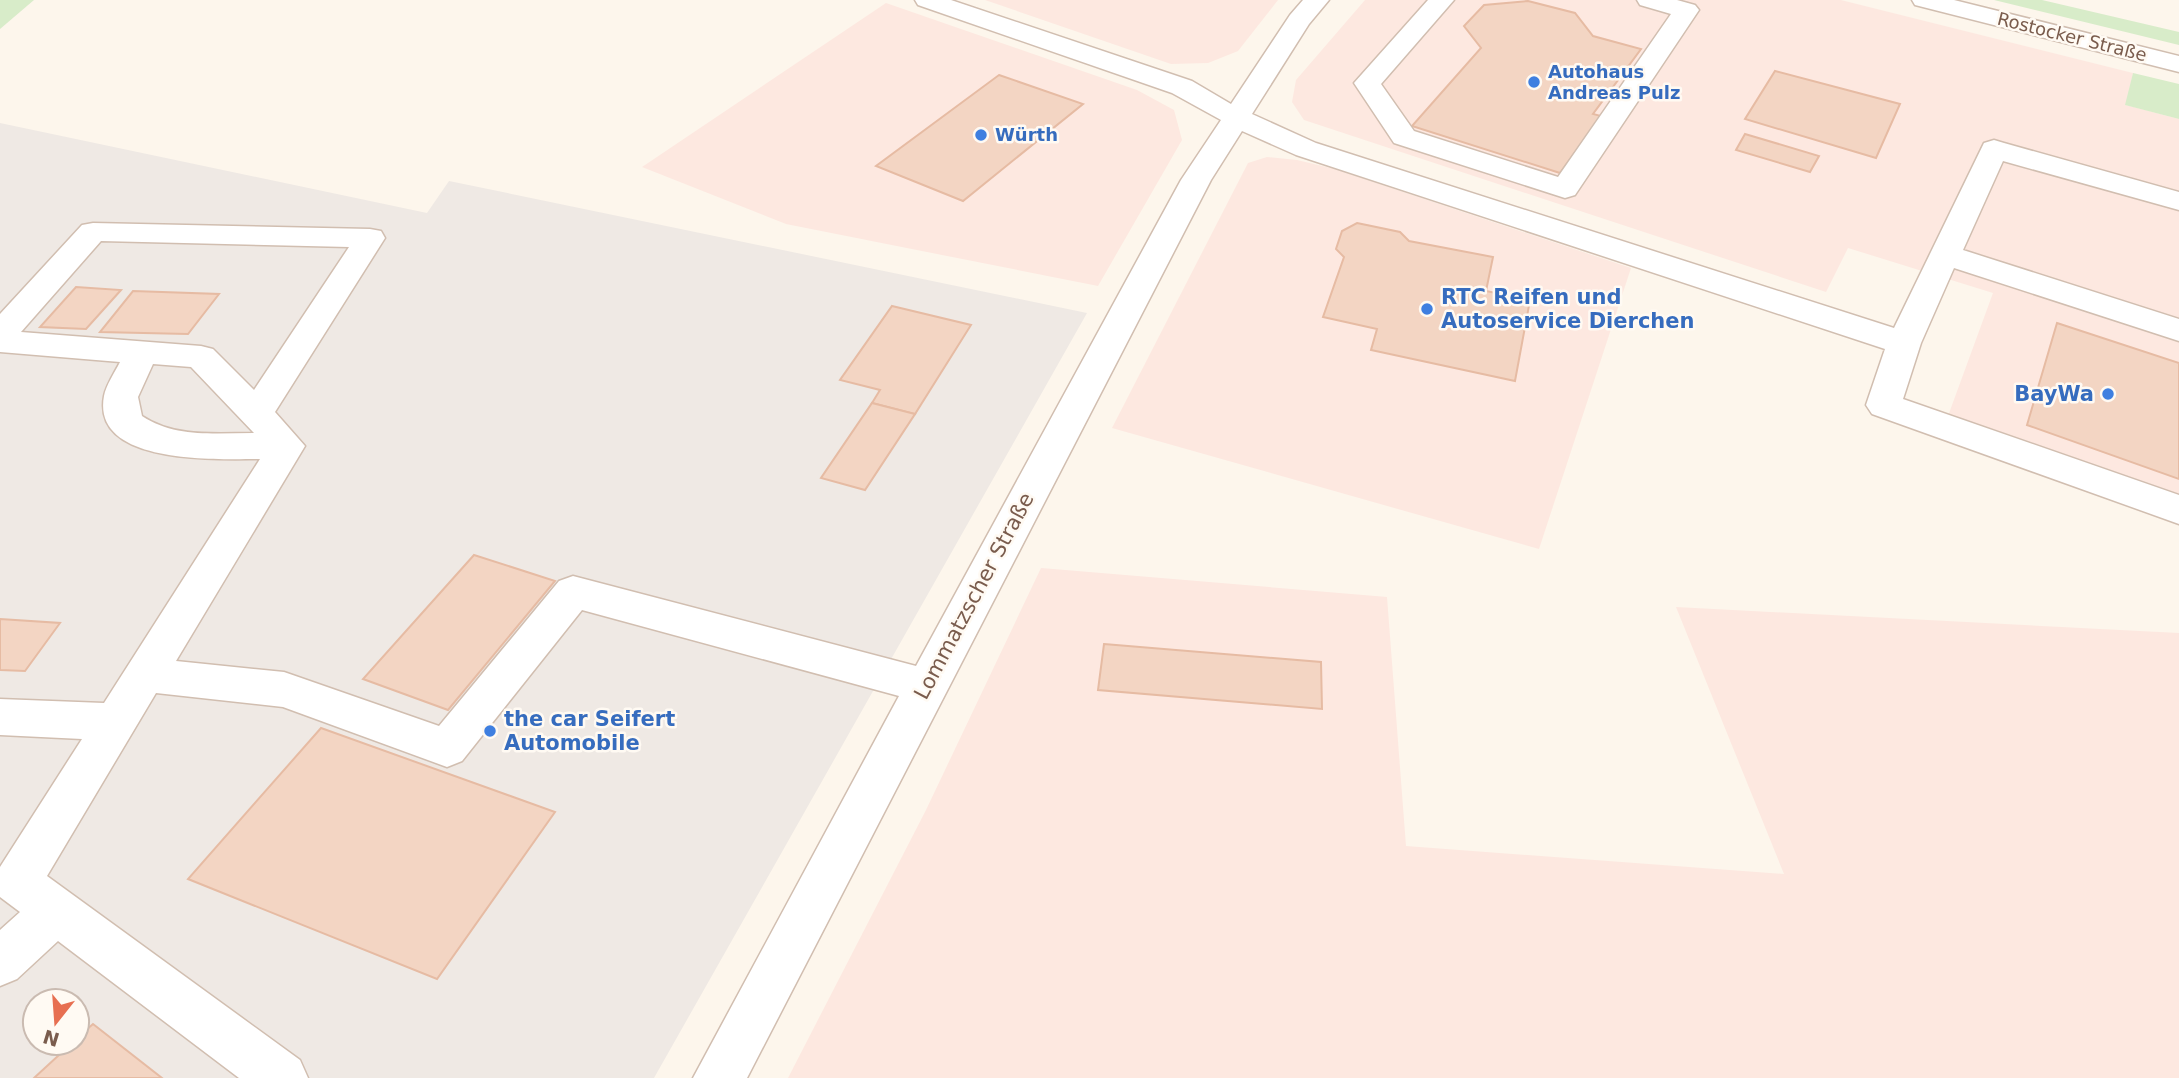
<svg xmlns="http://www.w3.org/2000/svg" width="2179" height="1078" font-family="'DejaVu Sans',sans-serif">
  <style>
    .commercial { fill: #fde8e0 }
    .industrial { fill: #efe9e4; fill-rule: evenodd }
    .green { fill: #d8ecc9 }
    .building { fill: #f3d5c3; stroke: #e6bba3; stroke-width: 2 }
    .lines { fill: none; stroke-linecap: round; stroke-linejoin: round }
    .minor-casing { stroke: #d1beb0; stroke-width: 3 }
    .minor { fill: #fff; fill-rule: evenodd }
    .shop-dot { fill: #3f7fe0; stroke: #fffaf3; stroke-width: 2.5 }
    .labels { text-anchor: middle; stroke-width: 5; stroke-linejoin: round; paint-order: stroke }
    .far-street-label { font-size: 18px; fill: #7a5c4d; stroke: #fffaf3 }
    .far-shop-label { font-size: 18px; font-weight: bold; fill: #366cbe; stroke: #fffaf3; text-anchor: start }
    .shop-label { font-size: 21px; font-weight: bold; fill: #366cbe; stroke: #fffaf3; text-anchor: start }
    .street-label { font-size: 21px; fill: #7a5c4d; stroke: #fffaf3 }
  </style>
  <rect width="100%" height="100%" fill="#fdf6ec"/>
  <!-- commercial -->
  <g class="commercial">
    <path d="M 985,0 L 1278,0 L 1238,51 L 1208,63 L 1171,64 Z"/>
    <path d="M 1365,0 L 1841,0 L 2133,73 L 2126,105 L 2179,119 L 2179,498 L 1948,416 L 1993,293 L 1848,248 L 1826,292 L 1304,120 L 1292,102 L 1296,80 Z"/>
    <path d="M 886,3 L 1137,90 L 1174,110 L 1182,140 L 1098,286 L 786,224 L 642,167 Z"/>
    <path d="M 1267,157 L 1297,160 L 1335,169 L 1631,268 L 1539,549 L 1112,428 L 1248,163 Z"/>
    <path d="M 1041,568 L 1387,597 L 1406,846 L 1784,874 L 1676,607 L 2179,633 L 2179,1078 L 788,1078 L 926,810 Z"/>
  </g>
  <!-- industrial -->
  <path class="industrial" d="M 0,123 L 427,213 L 449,181 L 1087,313 L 654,1078 L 0,1078 ZM 35,1001 L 77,1001 L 77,1043 L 35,1043 Z"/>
  <!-- green -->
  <g class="green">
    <path d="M 0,0 L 34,0 L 0,29 Z"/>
    <path d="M 1994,0 L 2042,0 L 2179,32 L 2179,45 Z"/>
    <path d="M 2133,73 L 2179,84 L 2179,119 L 2125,105 Z"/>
  </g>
  <!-- building -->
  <g class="building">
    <path d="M 1528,1 L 1575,13 L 1593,36 L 1641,49 L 1593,114 L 1601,116 L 1560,173 L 1412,126 L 1481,48 L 1464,26 L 1484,5 Z"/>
    <path d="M 1775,71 L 1900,104 L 1876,158 L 1745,119 Z"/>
    <path d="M 999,75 L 1083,104 L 963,201 L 876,166 Z"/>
    <path d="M 1745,134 L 1819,156 L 1810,172 L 1736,150 Z"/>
    <path d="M 1357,223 L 1400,232 L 1409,241 L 1493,257 L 1486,291 L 1530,300 L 1515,381 L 1371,350 L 1377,329 L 1323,317 L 1344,257 L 1336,249 L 1342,231 Z"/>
    <path d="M 76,287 L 121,290 L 86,329 L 40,327 Z"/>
    <path d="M 133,291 L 219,294 L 188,334 L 100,332 Z"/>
    <path d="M 892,306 L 971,325 L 915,414 L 872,403 L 880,390 L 840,380 Z"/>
    <path d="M 2057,323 L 2179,363 L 2179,479 L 2027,425 Z"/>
    <path d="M 872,403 L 915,414 L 865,490 L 821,478 Z"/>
    <path d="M 474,555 L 555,581 L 448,710 L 363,679 Z"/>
    <path d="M 0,619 L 60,623 L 25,671 L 0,670 Z"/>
    <path d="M 1104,644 L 1321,662 L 1322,709 L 1098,690 Z"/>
    <path d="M 321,728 L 555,812 L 437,979 L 188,879 Z"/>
    <path d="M 93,1024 L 162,1078 L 34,1078 L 72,1043 L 77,1043 L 77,1038 Z"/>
  </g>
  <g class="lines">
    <!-- minor casing -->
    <g class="minor-casing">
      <g id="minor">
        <path d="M 915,0 L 951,0 L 1192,81 L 1231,104 L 1290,15 L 1303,0 L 1329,0 L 1309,24 L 1252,114 L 1316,143 L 1894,328 L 1984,143 L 1994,140 L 2004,143 L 2179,192 L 2179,210 L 2003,161 L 1963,250 L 2179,319 L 2179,341 L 1954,268 L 1921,343 L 1903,399 L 2179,495 L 2179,524 L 1872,414 L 1866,405 L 1885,349 L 1296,155 L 1242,131 L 1211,180 L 747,1078 L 693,1078 L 899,696 L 582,610 L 462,761 L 447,767 L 283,707 L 156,693 L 47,876 L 300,1060 L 308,1078 L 239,1078 L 58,941 L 17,979 L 0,986 L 0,930 L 20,912 L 0,897 L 0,867 L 82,739 L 0,735 L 0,699 L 104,703 L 260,459 C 220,459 91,466 104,396 C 106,385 115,372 120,362 L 0,352 L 0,314 L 82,225 L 93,223 L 370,229 L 381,231 L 385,238 L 275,412 L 305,446 L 176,661 L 284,672 L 439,726 L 559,581 L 573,576 L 916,666 L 1181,180 L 1221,120 L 1172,93 L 918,5 ZM 101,241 L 349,247 L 254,390 L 213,349 L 201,346 L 21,332 ZM 153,364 L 191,367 L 254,433 C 215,433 175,438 142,416 L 138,397 Z"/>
        <path d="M 1428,0 L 1454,0 L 1381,84 L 1414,131 L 1558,177 L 1671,14 L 1640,5 L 1637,0 L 1677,0 L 1695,5 L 1699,10 L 1575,195 L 1565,198 L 1394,143 L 1354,83 Z"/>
        <path d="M 1912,0 L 1954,0 L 2179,56 L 2179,72 L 1915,5 Z"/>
      </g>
    </g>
    <!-- minor -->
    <use href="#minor" class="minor"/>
  </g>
  <!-- markers -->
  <g class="shop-dot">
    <circle cx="1534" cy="82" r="7"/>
    <circle cx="981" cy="135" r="7"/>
    <circle cx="1427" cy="309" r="7"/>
    <circle cx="2108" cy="394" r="7"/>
    <circle cx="490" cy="731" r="7"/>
  </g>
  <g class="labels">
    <!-- far-street labels -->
    <g class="far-street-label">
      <text transform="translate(2072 37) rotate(14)" y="6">Rostocker Straße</text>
    </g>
    <!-- far-shop labels -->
    <g class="far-shop-label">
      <text x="1548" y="78">Autohaus<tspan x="1548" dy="21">Andreas Pulz</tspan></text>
      <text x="995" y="141">Würth</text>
    </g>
    <!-- shop labels -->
    <g class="shop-label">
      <text x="1441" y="304">RTC Reifen und<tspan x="1441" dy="24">Autoservice Dierchen</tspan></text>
      <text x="2094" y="401" text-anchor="end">BayWa</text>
      <text x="504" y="726">the car Seifert<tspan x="504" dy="24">Automobile</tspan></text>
    </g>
    <!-- street labels -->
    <g class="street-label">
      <text transform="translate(974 596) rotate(-62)" y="7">Lommatzscher Straße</text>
    </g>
  </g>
  <!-- north arrow -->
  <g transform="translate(56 1022) rotate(197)"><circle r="33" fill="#fffaf3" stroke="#cabbb1" stroke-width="2"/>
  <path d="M0-5L12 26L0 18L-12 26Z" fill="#e76f51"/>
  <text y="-10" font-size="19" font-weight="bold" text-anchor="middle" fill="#7a5c4d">N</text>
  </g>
</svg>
